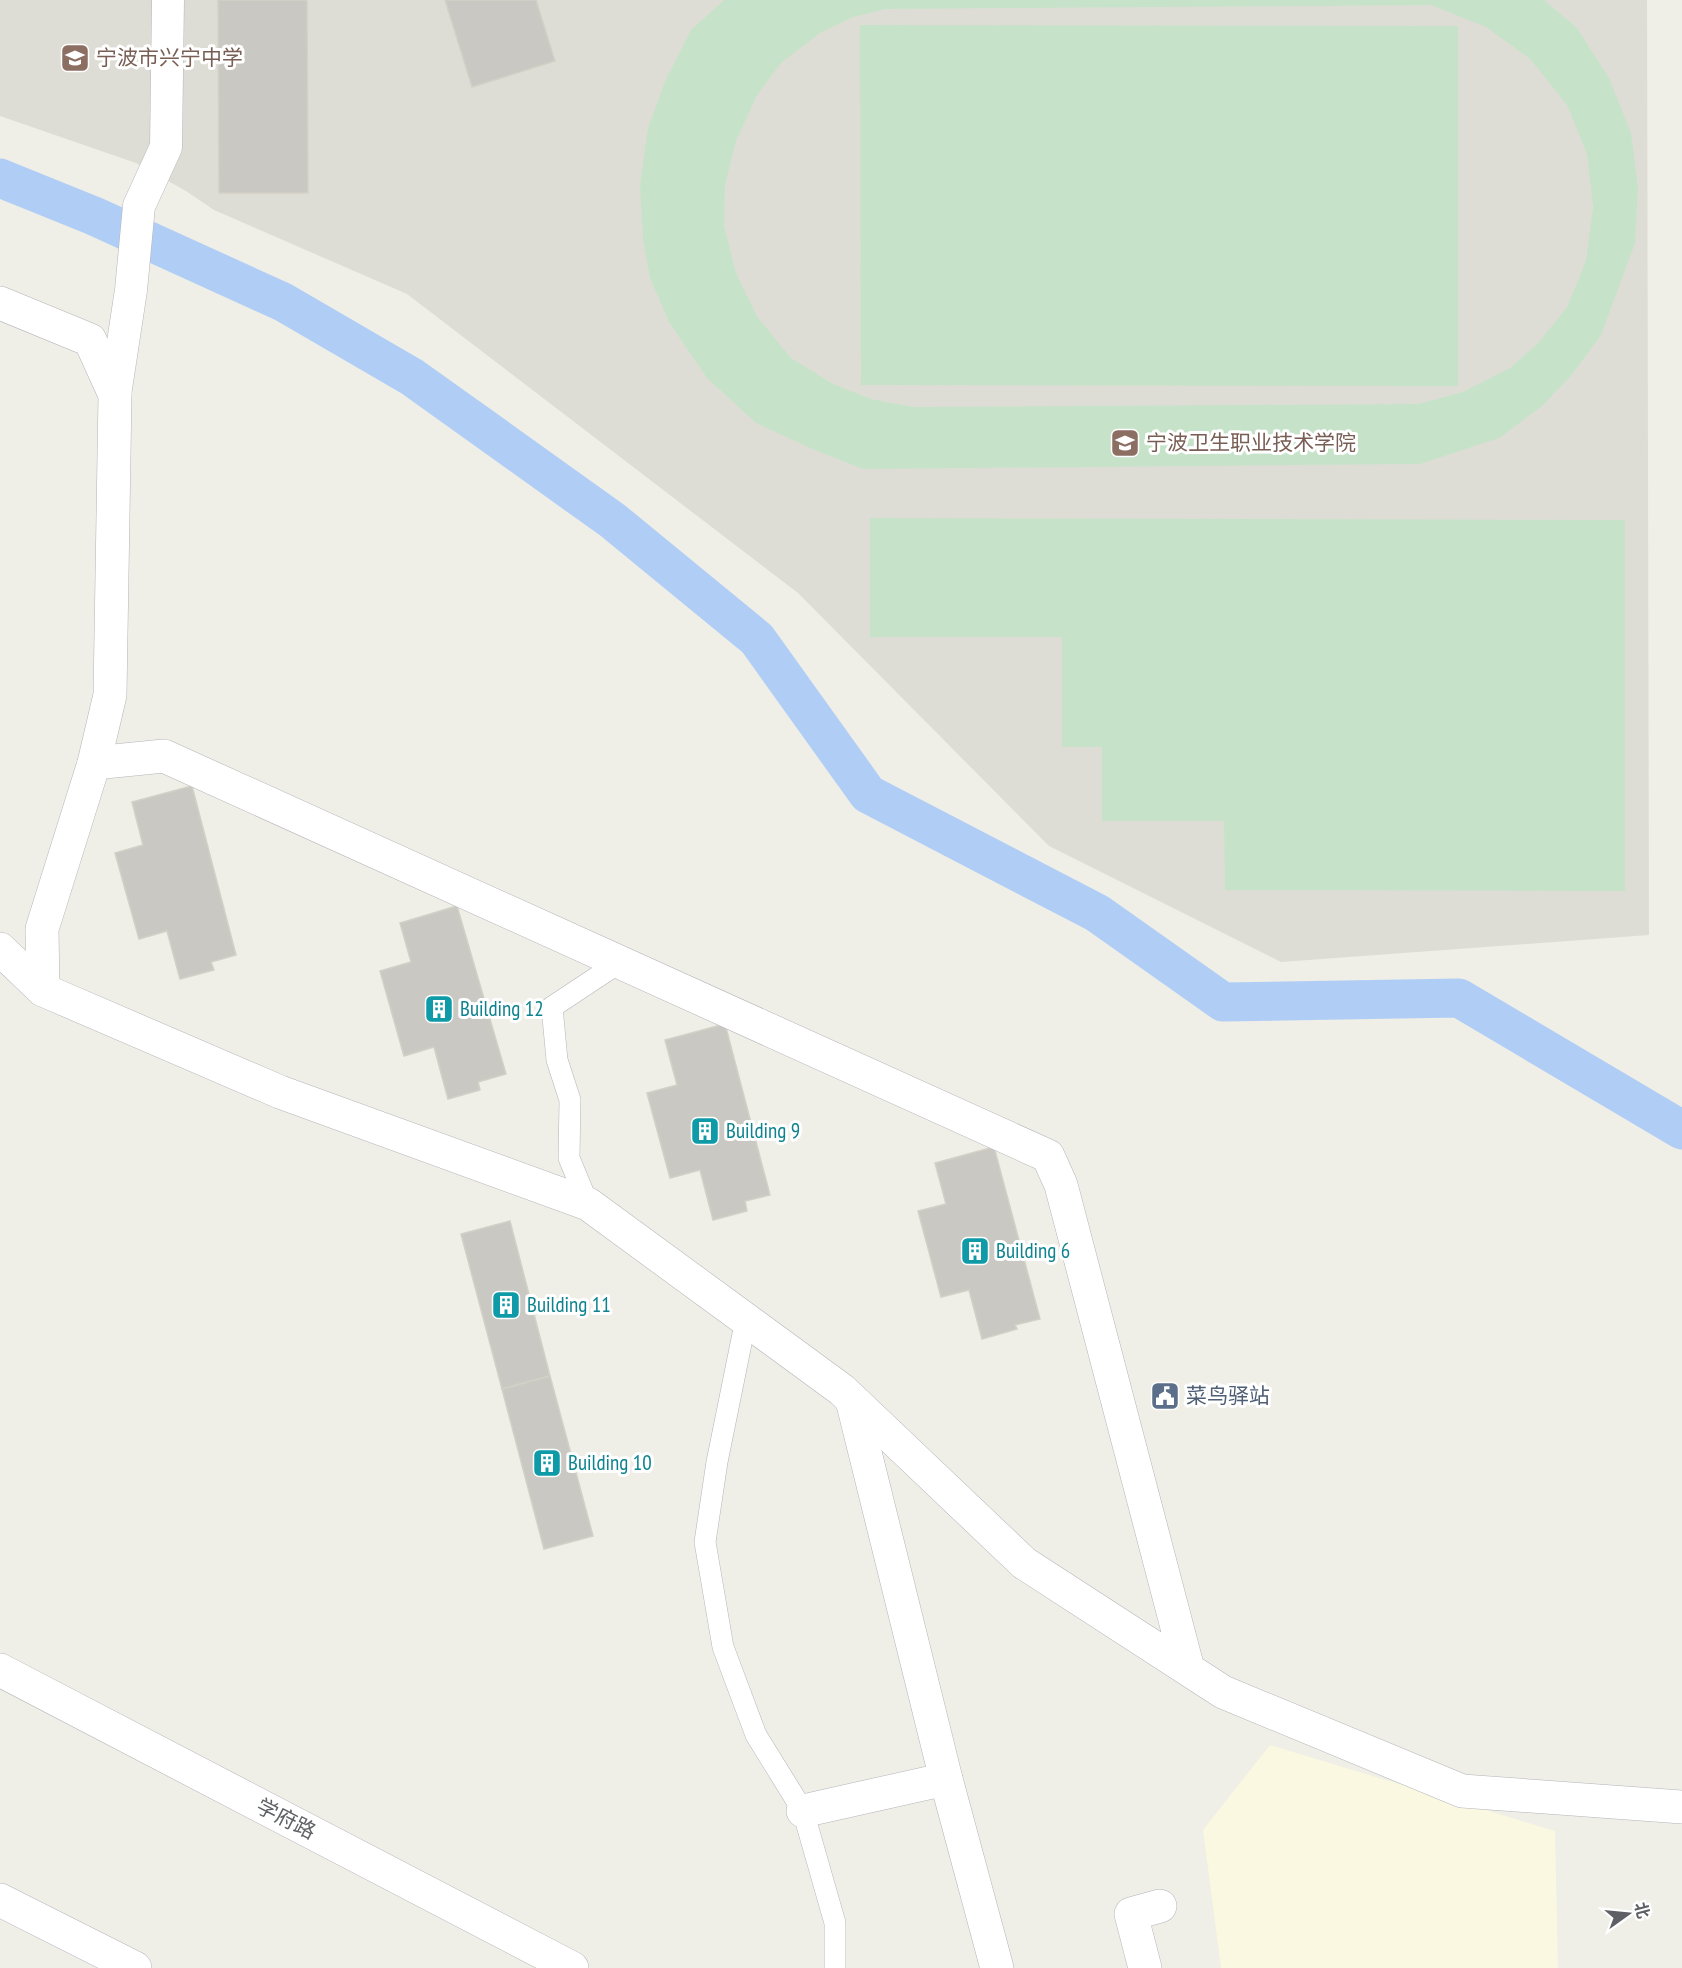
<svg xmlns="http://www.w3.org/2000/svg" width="1682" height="1968" font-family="'PT Sans Narrow','Noto Sans SC',sans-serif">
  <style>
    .commercial { fill: #faf8e0 }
    .education { fill: #deddd5 }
    .green { fill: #c6e3ca; fill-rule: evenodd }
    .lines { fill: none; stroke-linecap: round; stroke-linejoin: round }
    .canal { stroke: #b0cef5; stroke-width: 39 }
    .building { fill: #cac8c3; stroke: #d3d0c6; stroke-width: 1.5 }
    .service-casing { stroke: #b4b5ba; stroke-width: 22 }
    .pedestrian-casing { stroke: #b4b5ba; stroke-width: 33 }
    .minor-casing { stroke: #b4b5ba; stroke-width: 34 }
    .tertiary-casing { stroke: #b4b5ba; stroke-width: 34 }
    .secondary-casing { stroke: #b5b7bc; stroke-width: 34 }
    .service { stroke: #fff; stroke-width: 21 }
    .pedestrian { stroke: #fff; stroke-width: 32 }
    .minor { stroke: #fff; stroke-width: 33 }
    .tertiary { stroke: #fff; stroke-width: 33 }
    .secondary { stroke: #fff; stroke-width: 33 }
    .labels { text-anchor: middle; stroke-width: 6; stroke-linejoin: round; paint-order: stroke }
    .education-label { font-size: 21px; fill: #785e54; stroke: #fff; text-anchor: start }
    .culture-label { font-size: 21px; fill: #0d838f; stroke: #fff; text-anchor: start }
    .service-label { font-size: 21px; fill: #4e5e75; stroke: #fff; text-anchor: start }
    .street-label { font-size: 21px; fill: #5e6065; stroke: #fff }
  </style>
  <rect width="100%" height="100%" fill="#efeee7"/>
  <!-- commercial -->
  <path class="commercial" d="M 1270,1745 L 1555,1831 L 1558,1968 L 1221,1968 L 1203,1830 Z"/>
  <!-- education -->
  <path class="education" d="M 0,0 L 1647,0 L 1649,935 L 1281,962 L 1049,846 L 798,593 L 407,294 L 214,210 L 186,191 L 136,163 L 0,116 Z"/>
  <!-- green -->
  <g class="green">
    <path d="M 724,0 L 1544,0 L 1577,28 L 1609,78 L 1631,133 L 1638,189 L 1635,243 L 1601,335 L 1570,377 L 1541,407 L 1499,438 L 1420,464 L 863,469 L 810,448 L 756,423 L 707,378 L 669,322 L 650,278 L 643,240 L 640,185 L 648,128 L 666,79 L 691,30 ZM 1431,5 L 1486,27 L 1530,59 L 1567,105 L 1587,154 L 1593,207 L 1586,261 L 1567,307 L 1539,342 L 1510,368 L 1463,392 L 1418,404 L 913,407 L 871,399 L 833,384 L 791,358 L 758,318 L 736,273 L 724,225 L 725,185 L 736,141 L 757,95 L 781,63 L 820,33 L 853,17 L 886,9 Z"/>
    <path d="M 860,25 L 1458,26 L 1458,386 L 861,385 Z"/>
    <path d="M 870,518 L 1625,520 L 1625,891 L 1225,890 L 1224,821 L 1102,821 L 1102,747 L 1062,747 L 1062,637 L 870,637 Z"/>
  </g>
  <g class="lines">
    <!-- canal -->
    <path class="canal" d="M 0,178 L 94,216 L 283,302 L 412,377 L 612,520 L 757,639 L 868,794 L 1097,913 L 1223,1002 L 1459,998 L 1682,1130"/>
  </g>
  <!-- building -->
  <g class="building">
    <path d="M 218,0 L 307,0 L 308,193 L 219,193 Z"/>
    <path d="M 445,0 L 536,0 L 555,61 L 472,87 Z"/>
    <path d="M 192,786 L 236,955 L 211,962 L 214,970 L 180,979 L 167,931 L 139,939 L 115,853 L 143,845 L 132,802 Z"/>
    <path d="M 457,906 L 506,1074 L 478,1082 L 480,1090 L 448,1099 L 434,1047 L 404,1056 L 380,971 L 411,962 L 400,923 Z"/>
    <path d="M 725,1024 L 770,1195 L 745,1201 L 747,1211 L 713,1220 L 700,1170 L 670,1178 L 647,1093 L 677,1085 L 665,1040 Z"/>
    <path d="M 994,1147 L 1040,1319 L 1015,1325 L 1017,1329 L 982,1339 L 969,1290 L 941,1297 L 918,1211 L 946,1204 L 935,1163 Z"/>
    <path d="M 510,1221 L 550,1376 L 502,1389 L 461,1234 Z"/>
    <path d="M 550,1376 L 593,1536 L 544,1549 L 502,1389 Z"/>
  </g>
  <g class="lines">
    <!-- service casing -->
    <g class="service-casing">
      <g id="service">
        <path d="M 588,1204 L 569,1158 L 570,1100 L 557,1060 L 552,1007 L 620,962"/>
        <path d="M 746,1319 L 717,1462 L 705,1542 L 723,1647 L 756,1735 L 803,1811 L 835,1923 L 835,1968"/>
      </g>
    </g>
    <!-- pedestrian casing -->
    <g class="pedestrian-casing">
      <path id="pedestrian" d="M 115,395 L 131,290 L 139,206 L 166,147 L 168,0"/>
    </g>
    <!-- minor casing -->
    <g class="minor-casing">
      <g id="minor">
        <path d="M 0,303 L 90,340 L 115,395 L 110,695 L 94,763"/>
        <path d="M 0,949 L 43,990"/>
        <path d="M 852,1400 L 946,1779"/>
        <path d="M 1188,1669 L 1061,1185 L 1048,1156 L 164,756 L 94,763 L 42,929 L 43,990 L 280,1092 L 588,1204 L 842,1390 L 1024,1563 L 1223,1692 L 1462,1791 L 1682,1807"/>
        <path d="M 803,1811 L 946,1779 L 997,1968"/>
        <path d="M 1145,1968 L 1131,1914 L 1160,1906"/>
      </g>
    </g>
    <!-- tertiary casing -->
    <g class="tertiary-casing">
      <path id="tertiary" d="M 0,1670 L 572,1968"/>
    </g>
    <!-- secondary casing -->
    <g class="secondary-casing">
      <path id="secondary" d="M 0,1900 L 135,1968"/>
    </g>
    <!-- service -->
    <use href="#service" class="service"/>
    <!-- pedestrian -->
    <use href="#pedestrian" class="pedestrian"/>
    <!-- minor -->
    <use href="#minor" class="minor"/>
    <!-- tertiary -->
    <use href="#tertiary" class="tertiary"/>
    <!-- secondary -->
    <use href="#secondary" class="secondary"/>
  </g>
  <!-- icons -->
  <defs>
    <g id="school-square" transform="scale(1.5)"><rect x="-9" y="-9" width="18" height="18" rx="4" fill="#8d6e63" stroke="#fff"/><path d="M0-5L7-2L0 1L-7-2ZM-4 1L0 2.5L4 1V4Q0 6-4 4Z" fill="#fff"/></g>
    <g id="university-square" transform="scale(1.5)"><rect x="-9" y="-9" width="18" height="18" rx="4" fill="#8d6e63" stroke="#fff"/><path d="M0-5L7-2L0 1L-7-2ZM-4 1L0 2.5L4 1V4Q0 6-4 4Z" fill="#fff"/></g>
    <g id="building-square" transform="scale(1.5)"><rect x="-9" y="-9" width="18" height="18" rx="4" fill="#0f9aa8" stroke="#fff"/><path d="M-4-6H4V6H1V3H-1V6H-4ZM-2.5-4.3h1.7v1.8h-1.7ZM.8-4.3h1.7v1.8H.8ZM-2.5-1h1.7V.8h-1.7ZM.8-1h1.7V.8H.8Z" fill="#fff"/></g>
    <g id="civic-square" transform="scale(1.5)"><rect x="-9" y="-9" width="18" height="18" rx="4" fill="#5c6f8a" stroke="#fff"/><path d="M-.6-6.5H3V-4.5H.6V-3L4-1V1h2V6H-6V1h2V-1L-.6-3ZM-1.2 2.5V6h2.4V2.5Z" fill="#fff"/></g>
  </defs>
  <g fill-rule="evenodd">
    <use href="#school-square" x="75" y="58"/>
    <use href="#university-square" x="1125" y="443"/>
    <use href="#building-square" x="439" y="1009"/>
    <use href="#building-square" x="705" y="1131"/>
    <use href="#building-square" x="975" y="1251"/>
    <use href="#building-square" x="506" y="1305"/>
    <use href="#civic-square" x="1165" y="1396"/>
    <use href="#building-square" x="547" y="1463"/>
  </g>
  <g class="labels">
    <!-- education labels -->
    <g class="education-label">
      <text x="96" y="65">宁波市兴宁中学</text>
      <text x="1146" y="450">宁波卫生职业技术学院</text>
    </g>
    <!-- culture labels -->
    <g class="culture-label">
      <text x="460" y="1016">Building 12</text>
      <text x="726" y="1138">Building 9</text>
      <text x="996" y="1258">Building 6</text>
      <text x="527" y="1312">Building 11</text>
      <text x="568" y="1470">Building 10</text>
    </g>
    <!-- service labels -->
    <g class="service-label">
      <text x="1186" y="1403">菜鸟驿站</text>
    </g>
    <!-- street labels -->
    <g class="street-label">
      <text transform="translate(286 1819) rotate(27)" y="7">学府路</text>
    </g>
  </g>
  <!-- north arrow -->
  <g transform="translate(1628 1914) rotate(75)" stroke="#ffffff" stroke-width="4.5" paint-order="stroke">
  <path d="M0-4.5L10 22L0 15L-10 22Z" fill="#5e6065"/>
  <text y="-9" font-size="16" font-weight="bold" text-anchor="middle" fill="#5e6065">北</text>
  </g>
</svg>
